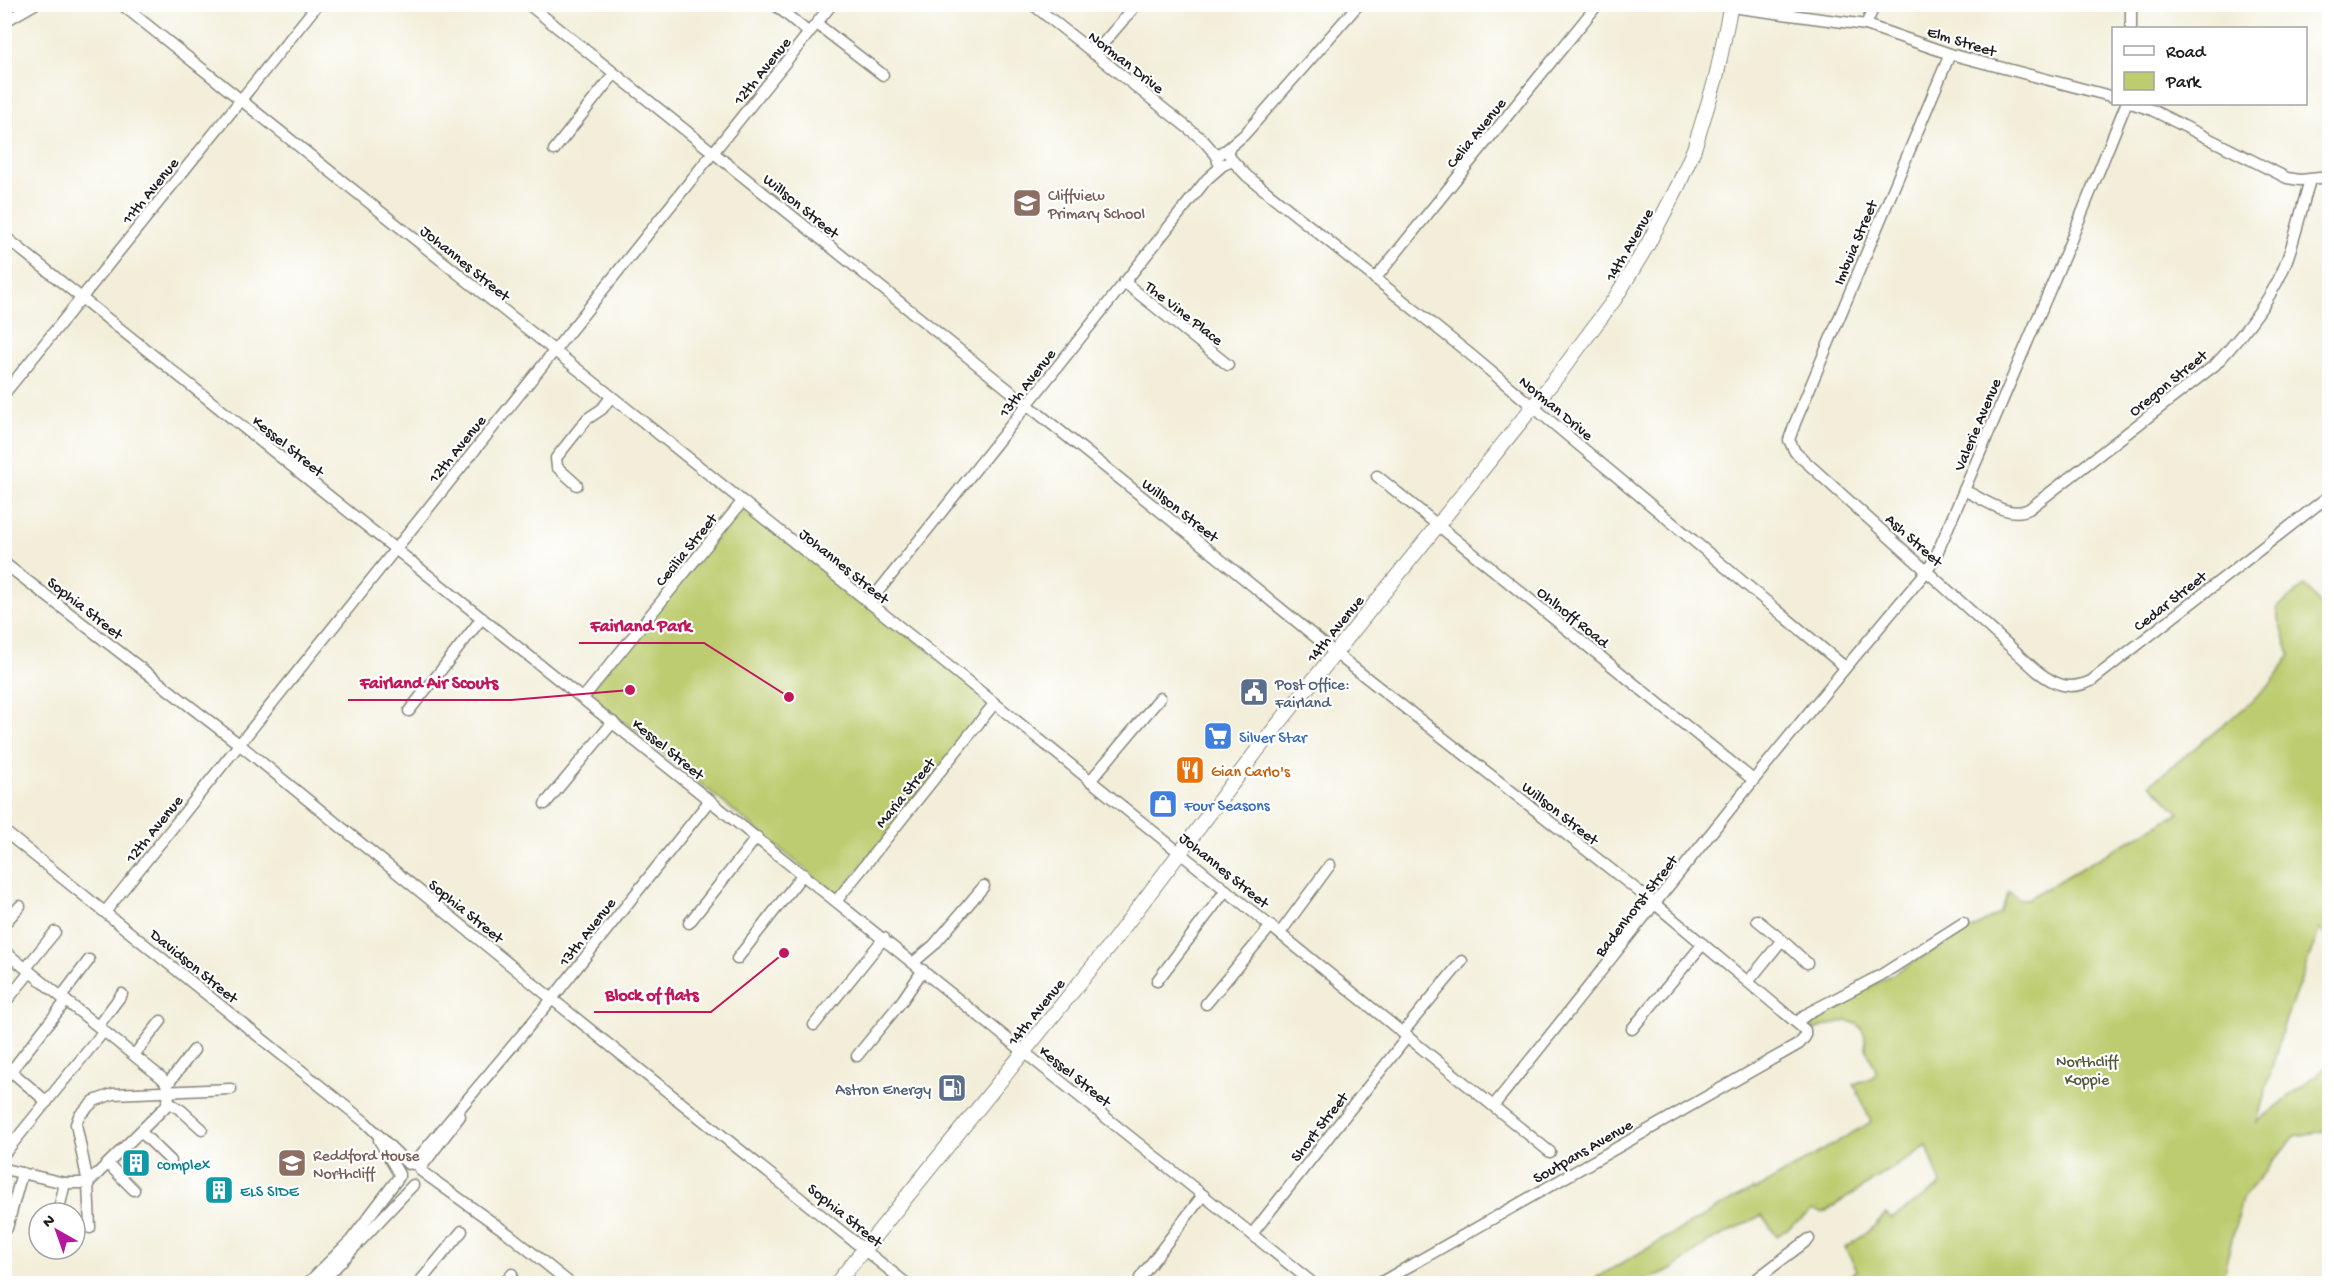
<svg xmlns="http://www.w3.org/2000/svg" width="2334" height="1288" font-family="'Gochi Hand',sans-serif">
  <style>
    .green { fill: #bdcc6f; stroke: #6c7446; stroke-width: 1.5 }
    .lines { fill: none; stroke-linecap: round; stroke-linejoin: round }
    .minor-casing { stroke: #87857a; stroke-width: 13 }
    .major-casing { stroke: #87857a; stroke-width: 16 }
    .minor { stroke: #fff; stroke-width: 10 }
    .major { stroke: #fff; stroke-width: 14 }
    .labels { text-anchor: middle; stroke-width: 4.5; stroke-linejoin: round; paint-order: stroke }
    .street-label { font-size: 16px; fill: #1c1c1c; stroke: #fff }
    .education-label { font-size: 16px; fill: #785e54; stroke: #fff; text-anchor: start }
    .service-label { font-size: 16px; fill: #4e5e75; stroke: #fff; text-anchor: start }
    .shop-label { font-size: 16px; fill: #366cbe; stroke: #fff; text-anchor: start }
    .food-label { font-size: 16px; fill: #c56008; stroke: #fff; text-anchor: start }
    .park-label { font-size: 16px; fill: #545a39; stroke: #fff }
    .culture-label { font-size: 16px; fill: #0d838f; stroke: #fff; text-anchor: start }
    .leader { fill: none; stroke: #c2185b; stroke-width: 2 }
    .callout-dot { fill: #c2185b; stroke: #fff; stroke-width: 2 }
    .callout-label { font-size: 18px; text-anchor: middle; font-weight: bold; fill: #c2185b; stroke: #fff; stroke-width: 4.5; stroke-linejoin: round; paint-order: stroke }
  </style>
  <rect width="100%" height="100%" fill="#fff"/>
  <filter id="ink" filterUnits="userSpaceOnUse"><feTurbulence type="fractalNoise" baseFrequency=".0167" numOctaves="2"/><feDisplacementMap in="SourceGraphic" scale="12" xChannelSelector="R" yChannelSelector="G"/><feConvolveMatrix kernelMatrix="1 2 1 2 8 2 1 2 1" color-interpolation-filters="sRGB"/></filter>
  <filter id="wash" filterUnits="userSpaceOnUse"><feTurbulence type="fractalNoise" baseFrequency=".008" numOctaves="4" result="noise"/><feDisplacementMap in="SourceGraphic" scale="24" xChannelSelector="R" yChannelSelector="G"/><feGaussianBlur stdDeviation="1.35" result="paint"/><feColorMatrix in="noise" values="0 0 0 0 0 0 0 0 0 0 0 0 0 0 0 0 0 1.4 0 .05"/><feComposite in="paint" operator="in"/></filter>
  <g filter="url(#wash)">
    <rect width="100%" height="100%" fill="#f2eed9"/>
    <!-- green -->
    <g class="green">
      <path d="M 745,503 L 993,702 L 838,896 L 637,732 L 587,694 Z"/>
      <path d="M 2305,585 L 2329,615 L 2329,938 L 2320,929 L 2284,1024 L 2257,1122 L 2329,1065 L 2329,1130 L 2295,1136 L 2242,1199 L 2221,1283 L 1843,1283 L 1857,1270 L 1845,1248 L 1867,1233 L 1886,1214 L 1891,1219 L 1941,1185 L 1927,1146 L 1823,1213 L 1813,1210 L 1777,1237 L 1762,1215 L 1707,1243 L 1673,1269 L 1650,1278 L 1632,1283 L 1587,1283 L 1730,1201 L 1753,1189 L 1754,1191 L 1871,1122 L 1854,1084 L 1873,1077 L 1876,1073 C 1875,1063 1870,1060 1867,1051 C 1865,1046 1866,1038 1864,1033 C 1854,1011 1827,1026 1812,1031 L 1812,1020 L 2000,913 L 2009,892 L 2019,899 L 2027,899 L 2179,813 L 2150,784 L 2248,705 L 2272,683 L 2290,655 L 2276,609 Z"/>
    </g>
  </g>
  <g filter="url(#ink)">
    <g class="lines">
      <!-- minor casing -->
      <g class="minor-casing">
        <g id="minor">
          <path d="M 121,4 L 956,672 L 1550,1152"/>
          <path d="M 528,4 L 1231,568 L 1335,653 L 1655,904 L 1805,1030 L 1805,1037 L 1799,1044 L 1378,1284"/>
          <path d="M 774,4 L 809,33"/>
          <path d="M 1032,4 L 1203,140 L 1217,156"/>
          <path d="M 1731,7 L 1866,25 L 1950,54 L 2114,97"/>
          <path d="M 4,22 L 35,4"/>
          <path d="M 817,24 L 883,75"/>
          <path d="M 1866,25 L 1875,4"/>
          <path d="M 2131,28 L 2131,4"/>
          <path d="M 1094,54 L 1137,4"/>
          <path d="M 1950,54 L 1795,423 L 1789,440 L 1795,452 L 2037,671 C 2055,685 2069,691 2091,681 L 2330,495"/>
          <path d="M 2134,104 L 2152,110 L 2287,178 L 2300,180 L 2330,177"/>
          <path d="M 554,150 L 614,74"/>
          <path d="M 1225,151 L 1244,135 L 1359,4"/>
          <path d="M 1231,159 L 1228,163 L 1223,165 L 1218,162 L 1217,156 L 1223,151 L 1228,152 L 1231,159 L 1247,176 L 1471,355 L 1845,667"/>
          <path d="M 4,236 L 1314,1284"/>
          <path d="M 1375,279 L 1598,4"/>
          <path d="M 1124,282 L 1228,365"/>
          <path d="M 4,394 L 318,4"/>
          <path d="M 1377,476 L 1752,779"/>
          <path d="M 577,485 L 557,467 L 556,458 L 587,419 L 602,409 L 611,397"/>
          <path d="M 1964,490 C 1983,499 2008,519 2029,509 L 2215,365 C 2241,337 2268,304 2283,270 C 2295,242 2301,209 2310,180"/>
          <path d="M 4,563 L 239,744 L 552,999 L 907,1284"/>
          <path d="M 869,603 L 1207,179 L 1223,165"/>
          <path d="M 583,698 L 742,502"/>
          <path d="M 409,711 L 482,618"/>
          <path d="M 1090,781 L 1160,698"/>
          <path d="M 545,804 L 613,722"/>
          <path d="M 4,831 L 365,1122 L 408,1164"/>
          <path d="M 837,900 L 994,704"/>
          <path d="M 105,912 L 832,4"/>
          <path d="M 1757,920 L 1782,940"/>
          <path d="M 689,923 L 757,837"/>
          <path d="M 4,924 L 20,906"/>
          <path d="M 1280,933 L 1330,865"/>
          <path d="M 4,951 L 162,1078 C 170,1087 171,1098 165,1107 L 88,1183 L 65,1183 L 4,1169"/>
          <path d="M 737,959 L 803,874"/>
          <path d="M 914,962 L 934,945 L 984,886"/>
          <path d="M 26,968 L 55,932"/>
          <path d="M 1157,981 L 1226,890"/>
          <path d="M 1748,982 L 1782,940 L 1807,963"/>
          <path d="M 61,997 L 89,960"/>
          <path d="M 4,1004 L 30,972"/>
          <path d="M 1206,1004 L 1271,926"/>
          <path d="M 1797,1022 L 1810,1012 L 1881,975 L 1963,923"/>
          <path d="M 814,1025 L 884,938"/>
          <path d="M 98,1026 L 122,994"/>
          <path d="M 1632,1029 L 1703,944"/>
          <path d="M 1403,1032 L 1462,961"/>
          <path d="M 134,1055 L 161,1021"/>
          <path d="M 857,1056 L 902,1001 L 923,970"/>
          <path d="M 4,1065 L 47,1102"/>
          <path d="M 4,1080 L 66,1001"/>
          <path d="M 167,1085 L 194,1050"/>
          <path d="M 168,1102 L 181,1110 L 202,1129"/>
          <path d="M 1494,1105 C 1638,926 1778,745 1927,571 L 1935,558 L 2069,245 L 2126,104"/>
          <path d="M 141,1132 L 171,1161"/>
          <path d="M 379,1140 L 399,1174"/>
          <path d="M 4,1154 L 104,1031"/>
          <path d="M 108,1164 L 134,1190"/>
          <path d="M 413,1164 L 552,999 L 710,800"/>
          <path d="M 420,1169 L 460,1116"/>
          <path d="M 421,1171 L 510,1235 L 571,1284"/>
          <path d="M 58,1213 L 65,1183"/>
          <path d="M 7,1228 L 22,1173"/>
          <path d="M 90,1228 L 88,1183 L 76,1124 L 79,1116 L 94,1101 L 113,1094 L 231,1089"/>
          <path d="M 1252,1234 L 1408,1036"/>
          <path d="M 1140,1278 L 1203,1195"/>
          <path d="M 307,1284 L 351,1240 L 399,1177"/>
          <path d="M 320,1284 L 413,1185"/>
          <path d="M 418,1284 L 462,1231"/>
          <path d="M 504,1284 L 512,1274"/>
          <path d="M 1750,1284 L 1809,1239"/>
        </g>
      </g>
      <!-- major casing -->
      <g class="major-casing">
        <path id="major" d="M 836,1284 L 1111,944 L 1259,748 L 1559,374 L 1614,300 L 1648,244 L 1679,184 L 1694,149 L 1716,78 L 1731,4"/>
      </g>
      <!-- minor -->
      <use href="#minor" class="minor"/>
      <!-- major -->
      <use href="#major" class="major"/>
    </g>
  </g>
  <!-- icons -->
  <defs>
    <g id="school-square" transform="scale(1.5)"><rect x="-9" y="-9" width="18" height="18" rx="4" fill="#8d6e63" stroke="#fff"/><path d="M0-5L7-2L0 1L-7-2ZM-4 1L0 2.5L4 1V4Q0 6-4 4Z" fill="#fff"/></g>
    <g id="civic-square" transform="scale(1.5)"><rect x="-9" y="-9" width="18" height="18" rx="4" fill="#5c6f8a" stroke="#fff"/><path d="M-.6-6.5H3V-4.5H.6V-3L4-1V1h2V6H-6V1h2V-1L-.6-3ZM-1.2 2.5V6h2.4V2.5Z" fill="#fff"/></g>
    <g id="supermarket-square" transform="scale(1.5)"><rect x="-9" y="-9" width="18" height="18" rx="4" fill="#3f7fe0" stroke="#fff"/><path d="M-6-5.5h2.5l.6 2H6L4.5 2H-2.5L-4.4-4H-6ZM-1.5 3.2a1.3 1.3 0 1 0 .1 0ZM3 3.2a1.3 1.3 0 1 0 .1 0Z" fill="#fff"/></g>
    <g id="restaurant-square" transform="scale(1.5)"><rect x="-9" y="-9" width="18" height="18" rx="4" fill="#e8710a" stroke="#fff"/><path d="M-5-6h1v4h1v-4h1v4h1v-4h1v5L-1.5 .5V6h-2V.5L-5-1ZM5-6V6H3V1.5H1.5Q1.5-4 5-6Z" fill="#fff"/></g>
    <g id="shop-square" transform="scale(1.5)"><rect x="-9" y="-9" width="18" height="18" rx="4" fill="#3f7fe0" stroke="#fff"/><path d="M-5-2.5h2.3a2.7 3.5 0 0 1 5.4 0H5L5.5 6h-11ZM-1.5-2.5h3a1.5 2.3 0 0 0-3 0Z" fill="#fff"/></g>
    <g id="fuel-square" transform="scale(1.5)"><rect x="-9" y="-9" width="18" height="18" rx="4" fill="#5c6f8a" stroke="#fff"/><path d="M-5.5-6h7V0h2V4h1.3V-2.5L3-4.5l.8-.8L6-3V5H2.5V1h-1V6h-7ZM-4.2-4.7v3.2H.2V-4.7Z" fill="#fff"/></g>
    <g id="building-square" transform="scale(1.5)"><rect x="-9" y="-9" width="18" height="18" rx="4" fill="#0f9aa8" stroke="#fff"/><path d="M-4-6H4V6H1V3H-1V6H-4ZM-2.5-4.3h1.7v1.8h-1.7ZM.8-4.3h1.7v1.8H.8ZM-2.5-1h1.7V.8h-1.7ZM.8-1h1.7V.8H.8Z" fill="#fff"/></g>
  </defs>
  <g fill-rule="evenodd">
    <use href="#school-square" x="1027" y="203"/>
    <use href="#civic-square" x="1254" y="692"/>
    <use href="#supermarket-square" x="1218" y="736"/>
    <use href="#restaurant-square" x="1190" y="770"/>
    <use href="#shop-square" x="1163" y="804"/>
    <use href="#fuel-square" x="952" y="1088"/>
    <use href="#building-square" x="136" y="1163"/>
    <use href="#school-square" x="292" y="1163"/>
    <use href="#building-square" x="219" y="1190"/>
  </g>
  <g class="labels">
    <!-- street labels -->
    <g class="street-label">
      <text transform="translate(1962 40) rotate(17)" y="6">Elm Street</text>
      <text transform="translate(1127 61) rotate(38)" y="6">Norman Drive</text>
      <text transform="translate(761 70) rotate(-51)" y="6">12th Avenue</text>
      <text transform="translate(1475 132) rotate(-51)" y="6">Celia Avenue</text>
      <text transform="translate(149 190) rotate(-51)" y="6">11th Avenue</text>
      <text transform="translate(802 205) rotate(39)" y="6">Willson Street</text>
      <text transform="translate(1854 242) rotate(-67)" y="6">Imbuia Street</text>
      <text transform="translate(1628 244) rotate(-60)" y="6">14th Avenue</text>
      <text transform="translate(466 262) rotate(39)" y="6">Johannes Street</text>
      <text transform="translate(1185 312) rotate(38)" y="6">The Vine Place</text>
      <text transform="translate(1026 382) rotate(-52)" y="6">13th Avenue</text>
      <text transform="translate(2167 382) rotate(-39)" y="6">Oregon Street</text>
      <text transform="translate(1557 407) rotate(40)" y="6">Norman Drive</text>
      <text transform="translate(1976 424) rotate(-67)" y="6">Valerie Avenue</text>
      <text transform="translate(289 445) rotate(39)" y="6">Kessel Street</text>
      <text transform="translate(456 448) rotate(-51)" y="6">12th Avenue</text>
      <text transform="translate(1181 509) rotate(38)" y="6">Willson Street</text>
      <text transform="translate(1915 539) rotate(42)" y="6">Ash Street</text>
      <text transform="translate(685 549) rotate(-51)" y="6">Cecilia Street</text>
      <text transform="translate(845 565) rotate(39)" y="6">Johannes Street</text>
      <text transform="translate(2169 600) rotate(-38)" y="6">Cedar Street</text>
      <text transform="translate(86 607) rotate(38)" y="6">Sophia Street</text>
      <text transform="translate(1574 616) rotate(39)" y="6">Ohlhoff Road</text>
      <text transform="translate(1334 628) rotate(-51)" y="6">14th Avenue</text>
      <text transform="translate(669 748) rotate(39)" y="6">Kessel Street</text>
      <text transform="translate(904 792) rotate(-51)" y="6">Maria Street</text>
      <text transform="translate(1561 812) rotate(38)" y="6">Willson Street</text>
      <text transform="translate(153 828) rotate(-51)" y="6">12th Avenue</text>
      <text transform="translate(1225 869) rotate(39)" y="6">Johannes Street</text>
      <text transform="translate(1635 905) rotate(-52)" y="6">Badenhorst Street</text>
      <text transform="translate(467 910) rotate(39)" y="6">Sophia Street</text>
      <text transform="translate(586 931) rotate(-52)" y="6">13th Avenue</text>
      <text transform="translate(195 965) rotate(39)" y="6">Davidson Street</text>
      <text transform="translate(1035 1011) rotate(-51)" y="6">14th Avenue</text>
      <text transform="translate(1076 1075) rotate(39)" y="6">Kessel Street</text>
      <text transform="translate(1318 1126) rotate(-52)" y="6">Short Street</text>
      <text transform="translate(1582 1150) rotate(-30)" y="6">Soutpans Avenue</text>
      <text transform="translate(846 1214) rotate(39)" y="6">Sophia Street</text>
    </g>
    <!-- education labels -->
    <g class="education-label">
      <text x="1048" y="200">Cliffview<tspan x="1048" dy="18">Primary School</tspan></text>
      <text x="313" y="1160">Reddford House<tspan x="313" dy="18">Northcliff</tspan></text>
    </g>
    <!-- service labels -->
    <g class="service-label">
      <text x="1275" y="689">Post Office:<tspan x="1275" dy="18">Fairland</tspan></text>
      <text x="931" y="1094" text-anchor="end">Astron Energy</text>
    </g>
    <!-- shop labels -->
    <g class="shop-label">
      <text x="1239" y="742">Silver Star</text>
      <text x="1184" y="810">Four Seasons</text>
    </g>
    <!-- food labels -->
    <g class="food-label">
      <text x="1211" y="776">Gian Carlo's</text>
    </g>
    <!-- park labels -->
    <g class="park-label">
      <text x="2087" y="1066">Northcliff<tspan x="2087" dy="18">Koppie</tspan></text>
    </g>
    <!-- culture labels -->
    <g class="culture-label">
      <text x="157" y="1169">complex</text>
      <text x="240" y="1196">ELS SIDE</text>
    </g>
  </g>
  <!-- callouts -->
  <path class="leader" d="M789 697L704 643H579M630 690L511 700H348M784 953L711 1012H594"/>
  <g class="callout-dot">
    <circle cx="789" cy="697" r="6"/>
    <circle cx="630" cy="690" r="6"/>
    <circle cx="784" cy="953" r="6"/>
  </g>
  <g class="callout-label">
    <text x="641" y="631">Fairland Park</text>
    <text x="429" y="688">Fairland Air Scouts</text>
    <text x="652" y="1000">Block of flats</text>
  </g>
  <!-- margin -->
  <rect width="2334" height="1288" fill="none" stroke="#fff" stroke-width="24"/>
  <!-- legend -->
  <rect x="2112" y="27" width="195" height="78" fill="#ffffff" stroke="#a4a4a4" stroke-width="1.5"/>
  <rect x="2124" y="46" width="30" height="9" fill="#ffffff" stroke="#a4a4a4" stroke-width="1.5"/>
  <text x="2166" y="57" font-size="18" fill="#1c1c1c">Road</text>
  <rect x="2124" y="72" width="30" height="18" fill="#bdcc6f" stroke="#a4a4a4" stroke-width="1.5"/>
  <text x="2166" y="87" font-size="18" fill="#1c1c1c">Park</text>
  <!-- north arrow -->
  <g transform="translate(57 1231) rotate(320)"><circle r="28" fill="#ffffff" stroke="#a4a4a4" stroke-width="1.5"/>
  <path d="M0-4.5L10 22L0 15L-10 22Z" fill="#b5179e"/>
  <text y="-9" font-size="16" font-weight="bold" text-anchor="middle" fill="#1c1c1c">N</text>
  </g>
</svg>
